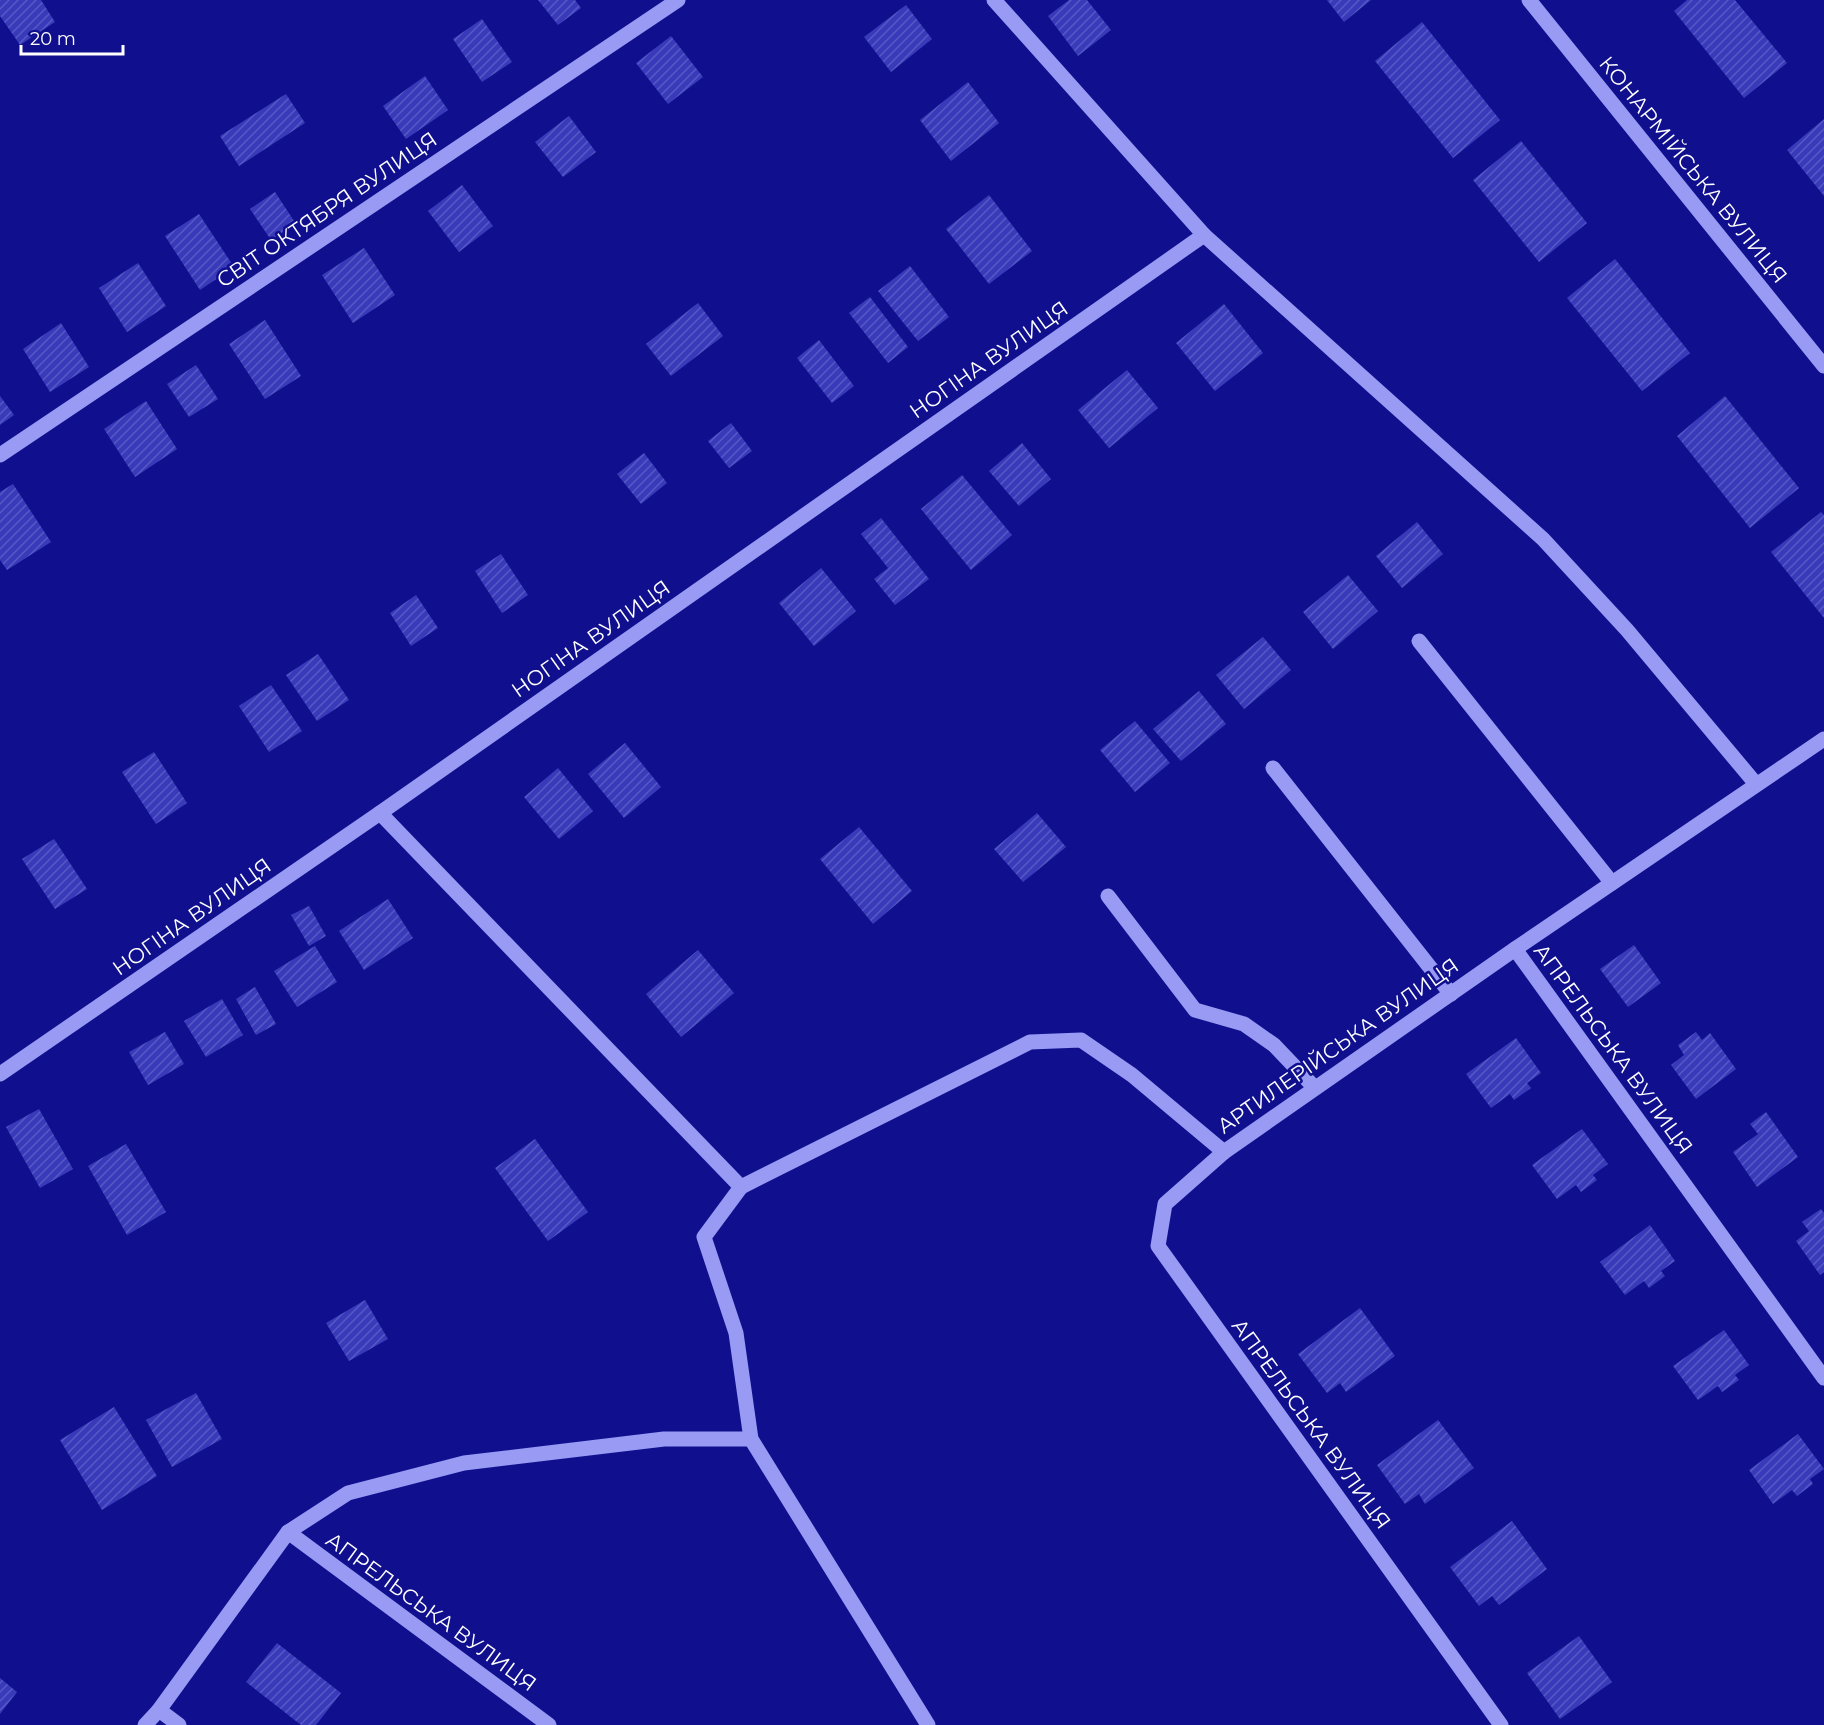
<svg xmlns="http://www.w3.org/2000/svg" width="1824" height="1725" font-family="Montserrat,sans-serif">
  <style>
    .building { fill: url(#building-hatch) }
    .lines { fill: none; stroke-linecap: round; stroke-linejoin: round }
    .minor { stroke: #989af3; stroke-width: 15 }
    .labels { text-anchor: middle; stroke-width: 5; stroke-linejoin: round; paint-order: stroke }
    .street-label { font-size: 21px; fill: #fff; stroke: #10108f }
  </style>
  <defs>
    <pattern id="building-hatch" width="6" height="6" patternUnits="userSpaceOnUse" patternTransform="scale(1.5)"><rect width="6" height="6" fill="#383ab9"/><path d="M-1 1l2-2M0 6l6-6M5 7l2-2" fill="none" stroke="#5658c4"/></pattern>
  </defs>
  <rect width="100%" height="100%" fill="#10108f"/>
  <!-- building -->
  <g class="building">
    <path d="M 0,0 L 41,0 L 55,22 L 20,45 L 0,16 Z"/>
    <path d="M 538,0 L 575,0 L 581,8 L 558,25 Z"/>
    <path d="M 1069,0 L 1087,0 L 1111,30 L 1078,56 L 1048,16 Z"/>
    <path d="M 1327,0 L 1371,0 L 1344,22 Z"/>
    <path d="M 1687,0 L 1735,0 L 1787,63 L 1744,98 L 1674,11 Z"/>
    <path d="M 906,5 L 932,39 L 891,72 L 864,37 Z"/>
    <path d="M 482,19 L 512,62 L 482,82 L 453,39 Z"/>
    <path d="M 1422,22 L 1500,120 L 1453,158 L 1375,61 Z"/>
    <path d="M 671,36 L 703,77 L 668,104 L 636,63 Z"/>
    <path d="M 425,76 L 448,110 L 406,139 L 383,106 Z"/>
    <path d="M 968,82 L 999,123 L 951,161 L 920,120 Z"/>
    <path d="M 286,94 L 305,123 L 239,166 L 220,136 Z"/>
    <path d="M 569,116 L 596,152 L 563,177 L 535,142 Z"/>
    <path d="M 1824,119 L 1824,196 L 1787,150 Z"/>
    <path d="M 1521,141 L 1587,223 L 1539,262 L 1473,180 Z"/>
    <path d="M 462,185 L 493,226 L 459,252 L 428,211 Z"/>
    <path d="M 275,192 L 296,224 L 271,240 L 250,209 Z"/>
    <path d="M 989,195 L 1032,251 L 989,284 L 946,229 Z"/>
    <path d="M 199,214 L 234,267 L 200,290 L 165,236 Z"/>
    <path d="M 364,248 L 395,295 L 353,323 L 322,275 Z"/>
    <path d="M 1615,259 L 1690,353 L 1642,391 L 1567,298 Z"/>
    <path d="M 138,263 L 166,306 L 127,332 L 99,288 Z"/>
    <path d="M 910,266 L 949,317 L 918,341 L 878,291 Z"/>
    <path d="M 870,297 L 908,347 L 888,363 L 849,313 Z"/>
    <path d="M 698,303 L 723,336 L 671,376 L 646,344 Z"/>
    <path d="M 1224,304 L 1263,353 L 1215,391 L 1176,343 Z"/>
    <path d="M 265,320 L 301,376 L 265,399 L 229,344 Z"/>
    <path d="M 61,323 L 89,367 L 50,392 L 23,349 Z"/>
    <path d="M 819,340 L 854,386 L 832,403 L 797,358 Z"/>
    <path d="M 196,365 L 218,399 L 189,417 L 167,384 Z"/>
    <path d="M 1127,370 L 1158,408 L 1109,448 L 1078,410 Z"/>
    <path d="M 0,396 L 14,415 L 0,425 Z"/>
    <path d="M 1725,396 L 1799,488 L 1750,528 L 1677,436 Z"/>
    <path d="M 146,401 L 177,449 L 135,477 L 104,429 Z"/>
    <path d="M 731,423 L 752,451 L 729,468 L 708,441 Z"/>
    <path d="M 1022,443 L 1051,479 L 1019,506 L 989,471 Z"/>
    <path d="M 644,453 L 667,483 L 641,504 L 617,474 Z"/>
    <path d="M 962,475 L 1012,535 L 971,570 L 921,509 Z"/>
    <path d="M 13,484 L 51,542 L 7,570 L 0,560 L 0,492 Z"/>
    <path d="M 1821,512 L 1824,515 L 1824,618 L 1771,552 Z"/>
    <path d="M 881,518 L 929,579 L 895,605 L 874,579 L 888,568 L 861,534 Z"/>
    <path d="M 1417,522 L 1443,554 L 1402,588 L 1376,556 Z"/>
    <path d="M 501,554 L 528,595 L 502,613 L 475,571 Z"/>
    <path d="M 821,568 L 856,611 L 814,646 L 779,603 Z"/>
    <path d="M 1348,575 L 1378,611 L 1333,649 L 1303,612 Z"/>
    <path d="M 416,595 L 438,628 L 411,646 L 390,613 Z"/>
    <path d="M 1263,637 L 1291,670 L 1244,709 L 1216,675 Z"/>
    <path d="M 318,654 L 349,700 L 317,721 L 286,675 Z"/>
    <path d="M 271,685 L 302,731 L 269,752 L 239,706 Z"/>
    <path d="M 1199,691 L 1226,724 L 1181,761 L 1153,729 Z"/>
    <path d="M 1135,721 L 1170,763 L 1135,792 L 1100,750 Z"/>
    <path d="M 625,743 L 661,787 L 624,818 L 588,774 Z"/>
    <path d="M 154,752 L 187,803 L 156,824 L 122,772 Z"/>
    <path d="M 558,768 L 593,811 L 559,839 L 524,797 Z"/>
    <path d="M 1037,813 L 1066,847 L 1023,882 L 994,849 Z"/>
    <path d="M 859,827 L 912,891 L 873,924 L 820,859 Z"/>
    <path d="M 54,839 L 87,889 L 55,909 L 22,859 Z"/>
    <path d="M 388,899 L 413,938 L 364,970 L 339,931 Z"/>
    <path d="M 309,906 L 326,936 L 309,946 L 291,915 Z"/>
    <path d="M 1634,945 L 1661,983 L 1628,1007 L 1600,969 Z"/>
    <path d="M 315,946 L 337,982 L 297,1007 L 274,971 Z"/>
    <path d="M 698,950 L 734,993 L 681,1037 L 646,994 Z"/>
    <path d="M 255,987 L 276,1024 L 256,1035 L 236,999 Z"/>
    <path d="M 222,999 L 243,1035 L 206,1057 L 184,1021 Z"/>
    <path d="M 165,1032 L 184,1064 L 148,1085 L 129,1052 Z"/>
    <path d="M 1696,1032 L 1702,1040 L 1710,1033 L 1736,1069 L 1696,1099 L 1671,1065 L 1684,1055 L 1678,1045 Z"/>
    <path d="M 1516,1038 L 1541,1073 L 1527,1083 L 1531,1088 L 1514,1100 L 1510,1094 L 1491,1108 L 1466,1074 Z"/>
    <path d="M 39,1109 L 73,1169 L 40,1188 L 6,1127 Z"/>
    <path d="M 1766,1112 L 1798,1157 L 1757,1187 L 1733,1152 L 1758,1134 L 1750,1124 Z"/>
    <path d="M 1582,1129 L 1608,1164 L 1593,1175 L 1597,1180 L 1581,1192 L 1576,1185 L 1557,1199 L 1532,1165 Z"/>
    <path d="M 535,1139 L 588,1212 L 548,1241 L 495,1168 Z"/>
    <path d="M 126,1144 L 166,1212 L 127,1235 L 88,1166 Z"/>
    <path d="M 1821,1209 L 1824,1213 L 1824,1272 L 1820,1275 L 1796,1241 L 1809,1231 L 1802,1222 Z"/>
    <path d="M 1650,1225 L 1675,1261 L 1661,1271 L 1665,1276 L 1649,1288 L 1644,1281 L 1625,1295 L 1600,1262 Z"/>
    <path d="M 365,1300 L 388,1339 L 349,1361 L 326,1323 Z"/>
    <path d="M 1360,1308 L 1395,1356 L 1346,1392 L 1340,1383 L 1327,1393 L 1298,1354 Z"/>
    <path d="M 1724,1330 L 1749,1365 L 1735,1375 L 1739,1380 L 1722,1392 L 1718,1386 L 1698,1400 L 1673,1366 Z"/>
    <path d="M 196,1393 L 222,1439 L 172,1467 L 146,1420 Z"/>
    <path d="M 114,1407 L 157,1476 L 102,1510 L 60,1440 Z"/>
    <path d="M 1438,1420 L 1474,1468 L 1425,1504 L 1419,1494 L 1405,1504 L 1377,1465 Z"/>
    <path d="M 1798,1434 L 1824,1469 L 1810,1479 L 1813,1484 L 1797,1496 L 1792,1490 L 1773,1504 L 1749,1470 Z"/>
    <path d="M 1512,1521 L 1547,1569 L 1499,1605 L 1492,1596 L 1479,1606 L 1450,1567 Z"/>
    <path d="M 1579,1636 L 1612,1682 L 1560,1719 L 1527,1673 Z"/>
    <path d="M 277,1643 L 341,1693 L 316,1725 L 301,1725 L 246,1682 Z"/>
    <path d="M 0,1678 L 17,1692 L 0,1714 Z"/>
  </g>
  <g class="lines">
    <!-- minor -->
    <g class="minor">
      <path d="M 994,0 L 1204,235 L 1543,539 L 1627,630 L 1756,784"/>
      <path d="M 1529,0 L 1824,366"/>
      <path d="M 0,455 L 678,0"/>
      <path d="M 1419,641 L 1612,883"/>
      <path d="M 1273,768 L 1451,994"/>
      <path d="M 380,813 L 741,1187 L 704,1237 L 736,1333 L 751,1439 L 928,1725"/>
      <path d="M 1108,896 L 1195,1010 L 1244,1024 L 1274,1045 L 1315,1088"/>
      <path d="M 1515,949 L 1824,1378"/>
      <path d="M 0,1074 L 380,813 L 1204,235"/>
      <path d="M 1224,1152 L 1165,1204 L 1158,1246 L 1501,1725"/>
      <path d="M 741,1187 L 1030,1042 L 1081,1040 L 1132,1075 L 1224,1152 L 1515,949 L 1824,739"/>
      <path d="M 288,1532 L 549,1725"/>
      <path d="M 159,1710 L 179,1725"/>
      <path d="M 145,1725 L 159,1710 L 288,1532 L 348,1493 L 464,1463 L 664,1439 L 751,1439"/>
    </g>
  </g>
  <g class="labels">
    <!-- street labels -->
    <g class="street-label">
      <text transform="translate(1693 170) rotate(51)" y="7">КОНАРМІЙСЬКА ВУЛИЦЯ</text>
      <text transform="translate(327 210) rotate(-34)" y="7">СВІТ ОКТЯБРЯ ВУЛИЦЯ</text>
      <text transform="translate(989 360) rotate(-35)" y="7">НОГІНА ВУЛИЦЯ</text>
      <text transform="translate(591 639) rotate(-35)" y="7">НОГІНА ВУЛИЦЯ</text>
      <text transform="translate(192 917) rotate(-35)" y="7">НОГІНА ВУЛИЦЯ</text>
      <text transform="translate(1338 1046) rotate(-35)" y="7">АРТИЛЕРІЙСЬКА ВУЛИЦЯ</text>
      <text transform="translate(1613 1049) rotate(54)" y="7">АПРЕЛЬСЬКА ВУЛИЦЯ</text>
      <text transform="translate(1311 1424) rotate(54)" y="7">АПРЕЛЬСЬКА ВУЛИЦЯ</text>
      <text transform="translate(431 1612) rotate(36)" y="7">АПРЕЛЬСЬКА ВУЛИЦЯ</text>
    </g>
  </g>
  <!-- scale -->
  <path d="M21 45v9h102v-9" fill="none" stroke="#ffffff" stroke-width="3"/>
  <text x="30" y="45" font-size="18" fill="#ffffff" stroke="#10108f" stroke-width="4.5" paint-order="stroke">20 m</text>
</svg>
